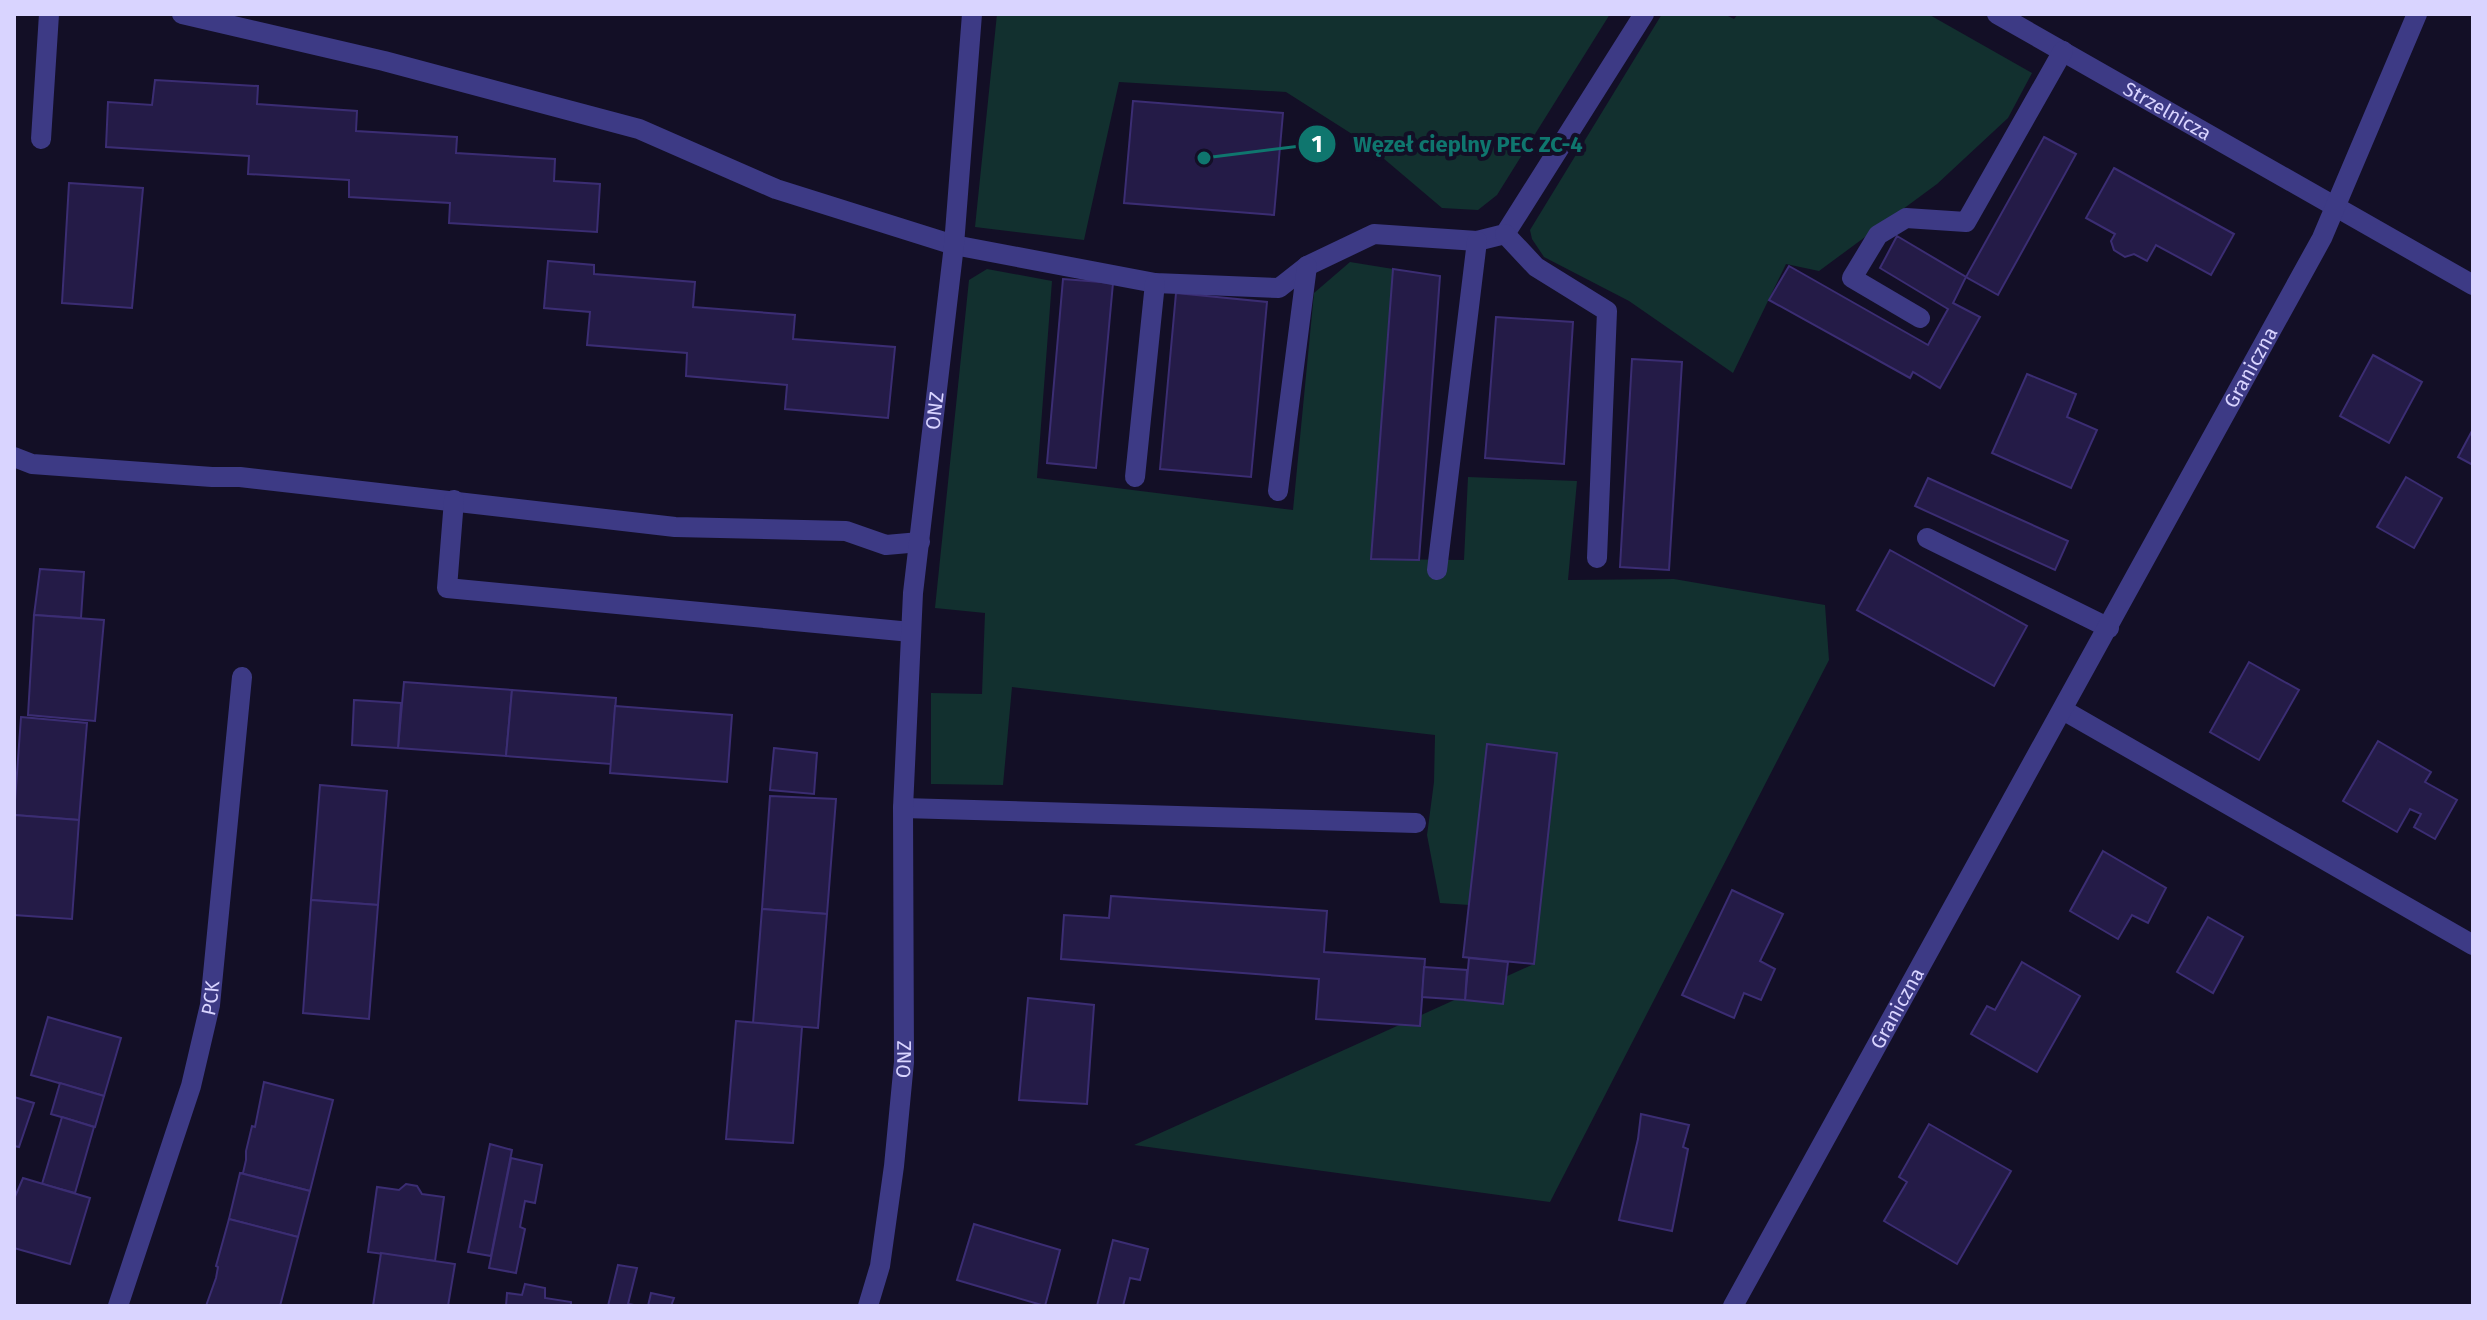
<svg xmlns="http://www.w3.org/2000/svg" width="2487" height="1320" font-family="'Fira Sans',sans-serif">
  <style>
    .green { fill: #12302f }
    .building { fill: #241b47; stroke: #3b2d73; stroke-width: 2 }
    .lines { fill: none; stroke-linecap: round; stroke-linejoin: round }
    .minor { stroke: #3d3a85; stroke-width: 20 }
    .labels { text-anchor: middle; stroke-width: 8; stroke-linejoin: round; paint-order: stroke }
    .street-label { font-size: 20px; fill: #d9d4ff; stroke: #130f26 }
    .leader { fill: none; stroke: #0f766e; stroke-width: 3 }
    .callout-dot { fill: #0f766e; stroke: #130f26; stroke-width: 3 }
    .mark-label { font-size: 24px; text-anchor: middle; font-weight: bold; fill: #fff }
    .callout-label { font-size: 22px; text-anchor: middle; font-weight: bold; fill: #0f766e; stroke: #130f26; stroke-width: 8; stroke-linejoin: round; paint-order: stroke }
  </style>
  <rect width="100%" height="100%" fill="#130f26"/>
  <!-- green -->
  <g class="green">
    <path d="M 997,14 L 1610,14 L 1497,195 L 1478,210 L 1442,208 L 1363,141 L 1286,92 L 1119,82 L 1084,240 L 975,227 Z"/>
    <path d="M 1662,14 L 1724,14 L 1734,19 L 1738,14 L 1928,14 L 2032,73 L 2008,118 L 1937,184 L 1819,271 L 1786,264 L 1733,373 L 1629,301 L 1544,257 L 1532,239 L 1530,230 Z"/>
    <path d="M 1350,262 L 1393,269 L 1371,559 L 1464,560 L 1468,477 L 1577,481 L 1568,580 L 1674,579 L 1825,605 L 1829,660 L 1550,1202 L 1134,1145 L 1534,964 L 1557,753 L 1487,744 L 1469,905 L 1440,903 L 1427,835 L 1434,782 L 1435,735 L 1012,687 L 1003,785 L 931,784 L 931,693 L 982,694 L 985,613 L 935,608 L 969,280 L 987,269 L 1052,281 L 1037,478 L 1293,510 L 1314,293 Z"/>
  </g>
  <!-- building -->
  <g class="building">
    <path d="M 155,80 L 258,86 L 257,104 L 357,111 L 356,131 L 457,137 L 456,153 L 555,159 L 554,181 L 600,184 L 597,232 L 449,223 L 450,203 L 349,197 L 349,180 L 248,174 L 249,156 L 106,147 L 108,102 L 152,105 Z"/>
    <path d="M 1133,101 L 1283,113 L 1274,215 L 1124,203 Z"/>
    <path d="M 2044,137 L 2076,154 L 1998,295 L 1966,277 Z"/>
    <path d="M 2114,168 L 2234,234 L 2211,275 L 2156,245 L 2147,261 L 2134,254 L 2125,257 L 2114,250 L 2111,241 L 2115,234 L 2086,218 Z"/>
    <path d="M 69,183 L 143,188 L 132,308 L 62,303 Z"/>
    <path d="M 1897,236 L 1966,277 L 1953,303 L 1980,317 L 1940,388 L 1913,372 L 1910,378 L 1769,300 L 1789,266 L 1928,345 L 1948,309 L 1880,268 Z"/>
    <path d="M 548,261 L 594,265 L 594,274 L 695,282 L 693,307 L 795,315 L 793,339 L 895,347 L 888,418 L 785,409 L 787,385 L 686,376 L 687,353 L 587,345 L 590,312 L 544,308 Z"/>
    <path d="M 1393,269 L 1440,276 L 1419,560 L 1371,559 Z"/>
    <path d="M 1063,279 L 1113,283 L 1096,468 L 1047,463 Z"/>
    <path d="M 1176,293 L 1267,302 L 1251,477 L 1160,469 Z"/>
    <path d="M 1496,317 L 1573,322 L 1564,464 L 1485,458 Z"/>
    <path d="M 2373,355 L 2422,382 L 2389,443 L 2340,416 Z"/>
    <path d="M 1632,359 L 1682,362 L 1669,570 L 1620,567 Z"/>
    <path d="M 2027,374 L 2076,394 L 2067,417 L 2097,430 L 2071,488 L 1992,453 Z"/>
    <path d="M 2473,429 L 2473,465 L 2458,457 Z"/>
    <path d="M 2406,477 L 2442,498 L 2414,548 L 2377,527 Z"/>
    <path d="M 1928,478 L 2068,541 L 2055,570 L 1915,506 Z"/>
    <path d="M 1890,550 L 2027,626 L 1994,686 L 1857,610 Z"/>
    <path d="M 40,569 L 84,572 L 81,618 L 34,615 Z"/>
    <path d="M 34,615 L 104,620 L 95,721 L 28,715 Z"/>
    <path d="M 2249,662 L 2299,690 L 2259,760 L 2210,732 Z"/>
    <path d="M 404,682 L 512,690 L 506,756 L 398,748 Z"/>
    <path d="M 512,690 L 616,698 L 611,764 L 506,756 Z"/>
    <path d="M 354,700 L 401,703 L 398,748 L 352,745 Z"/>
    <path d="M 615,706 L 732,715 L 727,782 L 610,773 Z"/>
    <path d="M 21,717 L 87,723 L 79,820 L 14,815 Z"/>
    <path d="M 2378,741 L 2431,772 L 2425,782 L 2457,800 L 2435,839 L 2414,827 L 2421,814 L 2410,809 L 2397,832 L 2343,801 Z"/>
    <path d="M 1487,744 L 1557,753 L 1534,964 L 1463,957 Z"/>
    <path d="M 774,748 L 817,753 L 814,794 L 770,790 Z"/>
    <path d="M 320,785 L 387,791 L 378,905 L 311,900 Z"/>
    <path d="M 770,796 L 836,799 L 827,914 L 762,909 Z"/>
    <path d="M 14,815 L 79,820 L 72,919 L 14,915 Z"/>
    <path d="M 2103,851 L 2166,888 L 2148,923 L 2132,915 L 2118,939 L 2070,911 Z"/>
    <path d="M 1732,890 L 1783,914 L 1760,961 L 1775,969 L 1761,1000 L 1744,993 L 1734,1018 L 1682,995 Z"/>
    <path d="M 1111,896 L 1327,911 L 1324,952 L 1425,959 L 1420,1026 L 1316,1019 L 1319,979 L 1061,959 L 1064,915 L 1109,918 Z"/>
    <path d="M 311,900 L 378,905 L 369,1019 L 303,1013 Z"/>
    <path d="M 762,909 L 827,914 L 818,1028 L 753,1023 Z"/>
    <path d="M 2208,917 L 2243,937 L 2213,993 L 2177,972 Z"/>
    <path d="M 1469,958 L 1508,962 L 1503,1004 L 1465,1000 Z"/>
    <path d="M 2022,962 L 2080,996 L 2037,1072 L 1971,1034 L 1987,1006 L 1995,1010 Z"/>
    <path d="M 1424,967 L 1467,970 L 1465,1000 L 1422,997 Z"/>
    <path d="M 1028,998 L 1094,1005 L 1087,1104 L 1019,1100 Z"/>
    <path d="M 48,1017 L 121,1038 L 104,1096 L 31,1075 Z"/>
    <path d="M 736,1021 L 802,1027 L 793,1143 L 726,1139 Z"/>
    <path d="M 264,1082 L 333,1100 L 310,1191 L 240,1173 L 243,1173 L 246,1160 L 246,1151 L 252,1126 L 255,1127 Z"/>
    <path d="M 60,1083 L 104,1096 L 95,1127 L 51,1114 Z"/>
    <path d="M 14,1097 L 34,1103 L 19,1147 L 14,1146 Z"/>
    <path d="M 1641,1114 L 1689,1125 L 1683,1147 L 1688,1149 L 1672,1231 L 1619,1220 L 1638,1139 Z"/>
    <path d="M 62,1117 L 94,1127 L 75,1193 L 42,1184 Z"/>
    <path d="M 1929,1124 L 2011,1171 L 1957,1264 L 1884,1221 L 1907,1182 L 1899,1177 Z"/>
    <path d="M 490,1144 L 512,1150 L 491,1256 L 468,1252 Z"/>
    <path d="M 511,1158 L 542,1165 L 535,1203 L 525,1201 L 520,1227 L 525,1229 L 516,1273 L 489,1268 Z"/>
    <path d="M 240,1173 L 310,1191 L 298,1237 L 229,1219 Z"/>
    <path d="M 23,1178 L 90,1198 L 70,1264 L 14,1248 L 14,1199 Z"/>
    <path d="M 406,1184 L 417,1186 L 422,1194 L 444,1197 L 435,1261 L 368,1252 L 377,1187 L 399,1190 Z"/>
    <path d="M 229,1219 L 298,1237 L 280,1306 L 206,1306 L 216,1278 L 218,1267 L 216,1266 Z"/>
    <path d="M 974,1224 L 1060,1250 L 1045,1306 L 957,1280 Z"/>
    <path d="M 1113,1240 L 1148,1249 L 1140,1280 L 1130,1278 L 1123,1306 L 1097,1306 Z"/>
    <path d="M 381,1253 L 455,1264 L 448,1306 L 373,1306 Z"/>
    <path d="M 618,1265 L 637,1268 L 628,1304 L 640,1306 L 608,1306 Z"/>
    <path d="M 525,1284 L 545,1288 L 545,1298 L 571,1302 L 571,1306 L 506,1306 L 507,1293 L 522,1295 Z"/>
    <path d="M 651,1293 L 674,1298 L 671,1306 L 648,1306 Z"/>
  </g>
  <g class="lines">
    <!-- minor -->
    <g class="minor">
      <path d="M 182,14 L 384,61 L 639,129 L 776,189 L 954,245 L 1155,283 L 1279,288 L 1307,266 L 1374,234 L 1477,241 L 1505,234 L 1644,14"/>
      <path id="s1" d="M 1997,14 L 2473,285"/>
      <path d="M 41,139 L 49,14"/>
      <path d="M 1505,234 L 1536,267 L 1607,311 L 1597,558"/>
      <path d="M 1920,318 L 1852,278 L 1878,235 L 1906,218 L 1966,222 L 2063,51"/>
      <path d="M 14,457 L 32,464 L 212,477 L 240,477 L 675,527 L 846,531 L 886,545 L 920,542"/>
      <path d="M 1135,477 L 1155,283"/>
      <path d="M 1278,491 L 1307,266"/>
      <path d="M 454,500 L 447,588 L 911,632"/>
      <path d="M 1927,538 L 2109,628"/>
      <path d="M 1437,570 L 1477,241"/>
      <path d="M 2063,710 L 2473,945"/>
      <path d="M 903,808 L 1416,823"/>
      <path id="s2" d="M 118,1306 L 191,1086 L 210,1005 L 242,677"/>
      <path id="s3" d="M 868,1306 L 880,1266 L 894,1166 L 904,1062 L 903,808 L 913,593 L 954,245 L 972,14"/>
      <path id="s4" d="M 1733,1306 L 2322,238 L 2417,14"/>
    </g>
  </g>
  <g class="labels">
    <!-- street labels -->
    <g class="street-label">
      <text dy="7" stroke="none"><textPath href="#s1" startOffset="196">Strzelnicza</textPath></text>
      <text dy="7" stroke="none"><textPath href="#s4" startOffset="1072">Graniczna</textPath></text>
      <text dy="7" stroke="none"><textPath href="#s3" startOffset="900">ONZ</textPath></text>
      <text dy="7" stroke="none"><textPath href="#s2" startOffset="322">PCK</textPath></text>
      <text dy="7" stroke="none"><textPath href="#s4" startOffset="340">Graniczna</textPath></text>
      <text dy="7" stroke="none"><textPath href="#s3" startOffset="250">ONZ</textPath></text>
    </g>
  </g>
  <!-- callouts -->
  <path class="leader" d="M1204 158L1317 144"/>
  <g class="callout-dot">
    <circle cx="1204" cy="158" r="8"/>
    <circle cx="1317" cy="144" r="20"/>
  </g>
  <g class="mark-label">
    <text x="1317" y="152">1</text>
  </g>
  <g class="callout-label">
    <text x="1468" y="152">Węzeł cieplny PEC ZC-4</text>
  </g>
  <!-- border -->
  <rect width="2487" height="1320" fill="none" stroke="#d9d4ff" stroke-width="32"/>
</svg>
